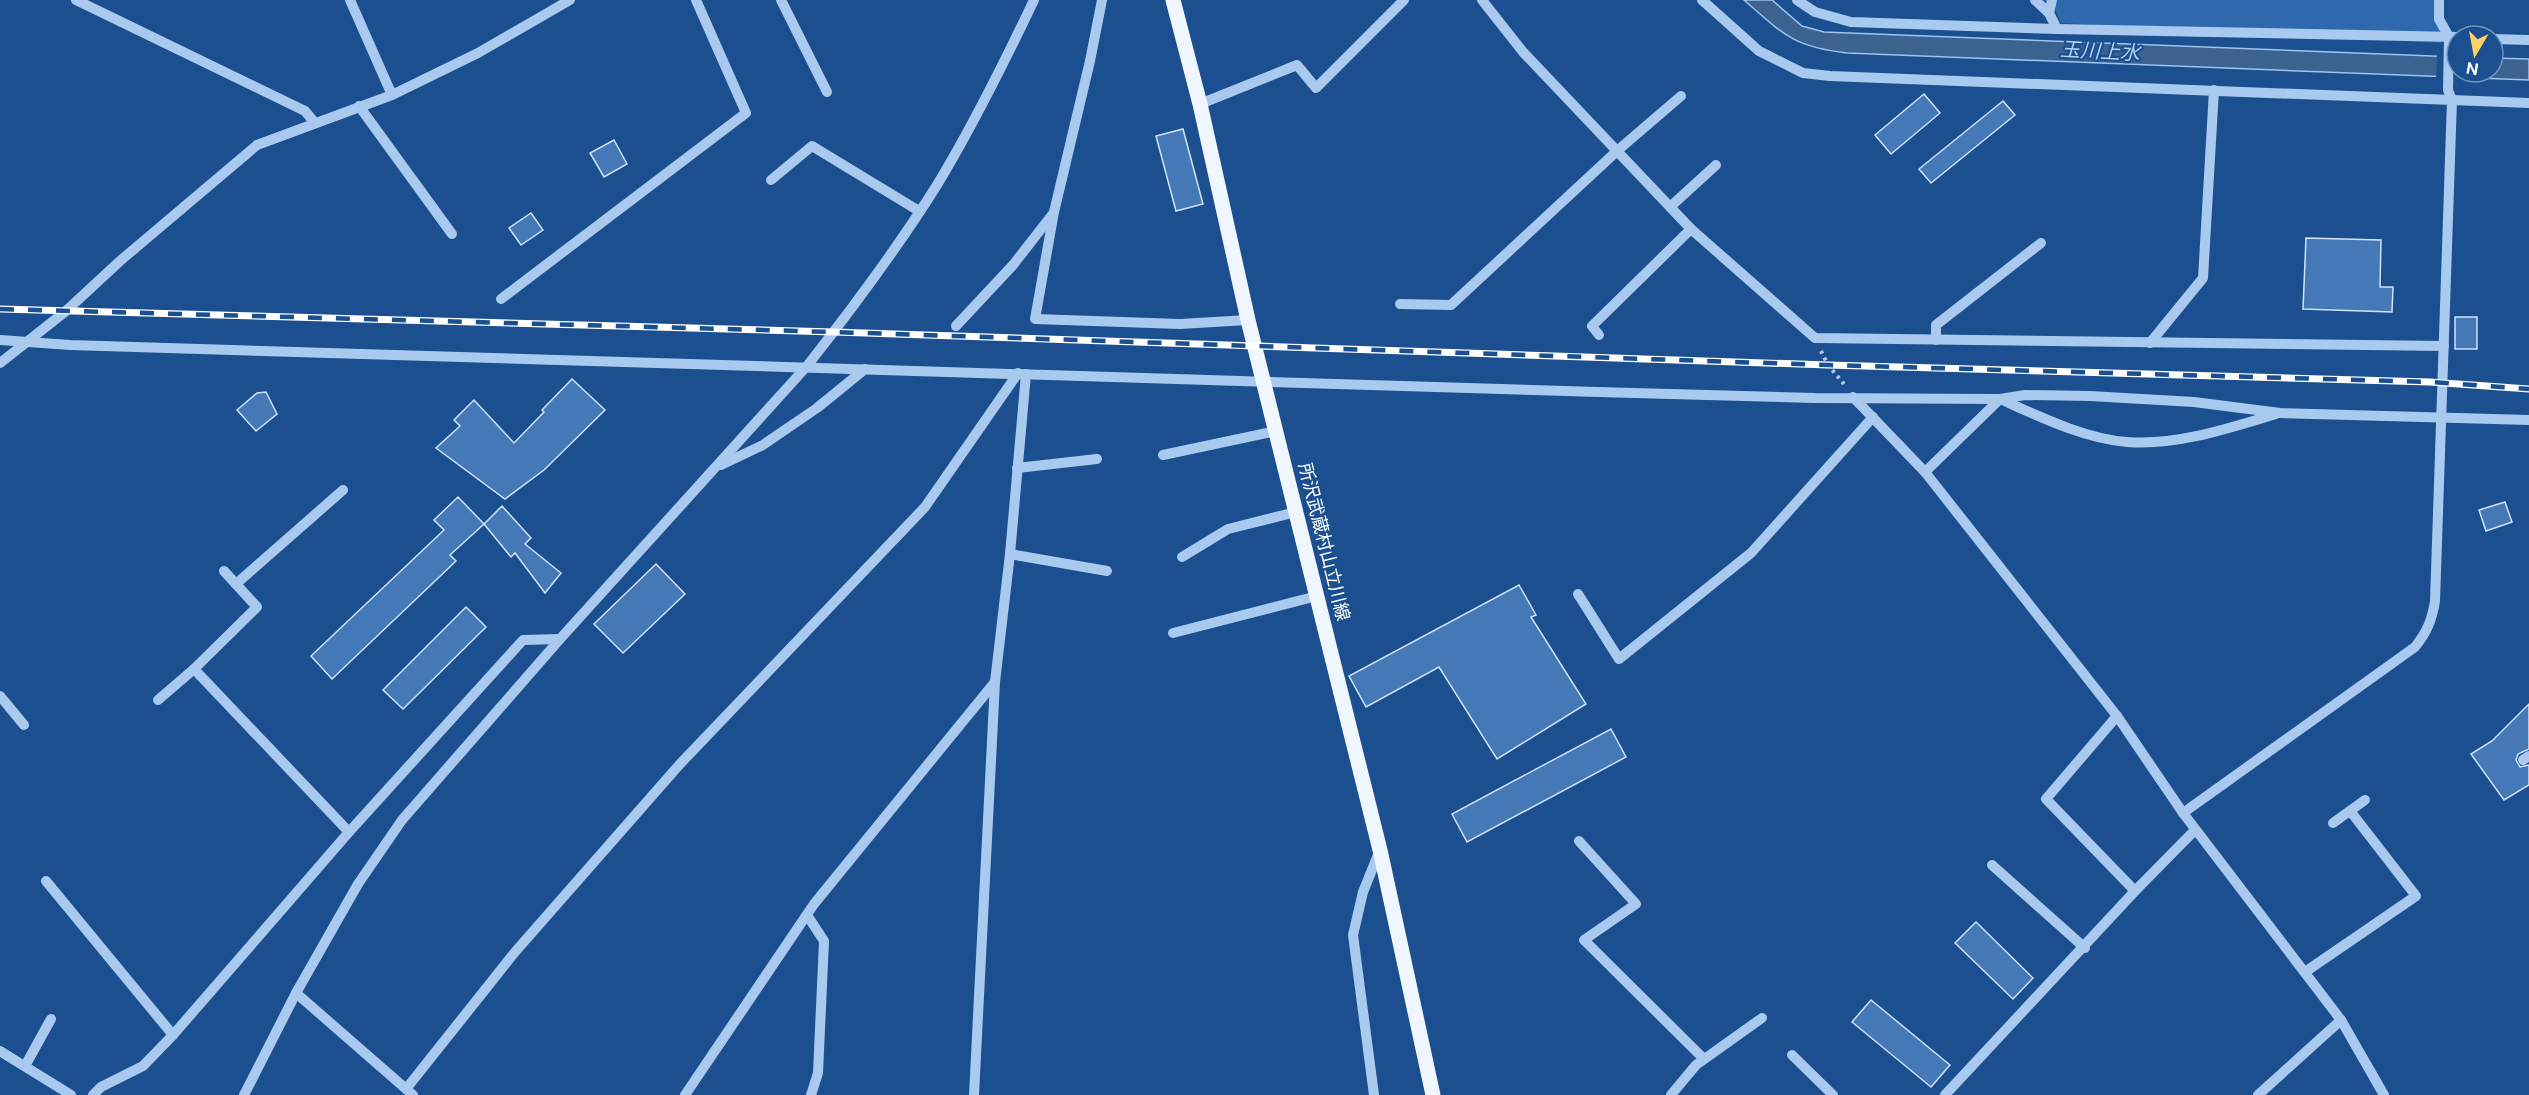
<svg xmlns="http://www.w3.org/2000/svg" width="2529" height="1095" font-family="'Public Sans','Noto Sans JP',sans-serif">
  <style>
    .green { fill: #2e69ad }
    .water { fill: #3c6290; stroke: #9cc4f0; stroke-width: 1.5 }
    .pier { fill: #1b4f8f }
    .building { fill: #4478b7; stroke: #cfe3fa; stroke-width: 1.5 }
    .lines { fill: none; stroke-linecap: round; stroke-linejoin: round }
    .path { stroke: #a9c9ee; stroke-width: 4; stroke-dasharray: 3 4.5; stroke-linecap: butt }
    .minor { stroke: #a9c9ee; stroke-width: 10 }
    .major { stroke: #f0f6ff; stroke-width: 15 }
    .rail-casing { stroke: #fff; stroke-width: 7 }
    .rail { stroke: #1b4f8f; stroke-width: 4.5; stroke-dasharray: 14; stroke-linecap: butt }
    .labels { text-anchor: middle; stroke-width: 4.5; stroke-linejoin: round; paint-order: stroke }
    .street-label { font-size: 18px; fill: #fff; stroke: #1b4f8f }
    .water-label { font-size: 20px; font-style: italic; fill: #b5d3f5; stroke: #1b4f8f }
  </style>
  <rect width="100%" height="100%" fill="#1b4f8f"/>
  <!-- green -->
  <path class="green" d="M 2044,0 L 2439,0 L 2441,43 L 2061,23 L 2056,11 Z"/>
  <!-- water -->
  <path class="water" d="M 1744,0 L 1772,0 L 1802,26 L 1824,32 L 2457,57 L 2457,72 L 2493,72 L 2493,58 L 2529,59 L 2529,80 L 1847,53 C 1793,47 1783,34 1744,0 Z"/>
  <!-- pier -->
  <path class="pier" d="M 2437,53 L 2457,54 L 2457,72 L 2465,72 L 2464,80 L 2436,79 Z"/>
  <!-- building -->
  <g class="building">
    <path d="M 1924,94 L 1940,113 L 1891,154 L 1875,135 Z"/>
    <path d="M 2003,101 L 2015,115 L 1931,183 L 1919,169 Z"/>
    <path d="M 1183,129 L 1203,204 L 1176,211 L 1156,136 Z"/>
    <path d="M 614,140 L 627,164 L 604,177 L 590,153 Z"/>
    <path d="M 531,213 L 543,230 L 521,245 L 509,228 Z"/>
    <path d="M 2306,238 L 2381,240 L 2380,287 L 2393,287 L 2392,312 L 2303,309 Z"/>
    <rect x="2455" y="317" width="22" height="32"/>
    <path d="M 572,379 L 605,410 L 544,470 L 505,499 L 436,448 L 460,426 L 454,420 L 474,400 L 514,443 L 544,412 L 542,410 Z"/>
    <path d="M 266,392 L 277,414 L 256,431 L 237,410 L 257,393 Z"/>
    <path d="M 458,497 L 484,524 L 450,555 L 456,561 L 332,679 L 311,656 L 444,530 L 434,520 Z"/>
    <path d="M 2505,502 L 2512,522 L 2486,531 L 2479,510 Z"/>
    <path d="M 502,506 L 531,538 L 525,544 L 561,573 L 545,593 L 515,553 L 511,557 L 484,524 Z"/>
    <path d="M 656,564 L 685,594 L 623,653 L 594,624 Z"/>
    <path d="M 1519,585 L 1536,615 L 1531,617 L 1586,704 L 1497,759 L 1439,667 L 1366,707 L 1349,676 Z"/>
    <path d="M 466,607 L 486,627 L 403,709 L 383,690 Z"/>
    <path d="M 2529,704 L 2529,749 L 2518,754 L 2516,760 L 2520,767 L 2529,765 L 2529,785 L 2504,800 L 2471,754 L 2492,741 Z"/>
    <path d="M 1611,729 L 1626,757 L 1467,842 L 1452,814 Z"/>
    <path d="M 1976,922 L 2033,978 L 2013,999 L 1955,943 Z"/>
    <path d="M 1871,1000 L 1950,1065 L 1931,1087 L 1852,1022 Z"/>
  </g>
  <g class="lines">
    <!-- path -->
    <path class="path" d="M 1821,351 L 1828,365 L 1844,384"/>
    <!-- minor -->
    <g class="minor">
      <path d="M 76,0 L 305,111 L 315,123"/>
      <path d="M 350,0 L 392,95"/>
      <path d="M 781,0 L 827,92"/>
      <path d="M 1102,0 L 1090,61 L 1054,212 L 1035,319 L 1180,324 L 1248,320"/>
      <path d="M 1482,0 L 1523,52 L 1691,229 L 1815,338 L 2444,346"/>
      <path d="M 1702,0 L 1759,51 L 1803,73 L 1830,76 L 2529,103"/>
      <path d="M 1797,0 L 1815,12 L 1851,22 L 2057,29 L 2457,37"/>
      <path d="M 2035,0 L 2049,13 L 2057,29"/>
      <path d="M 2049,13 L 2052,0"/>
      <path d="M 2493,39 L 2529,40"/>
      <path d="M 1200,104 L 1297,65 L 1316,88 L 1404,0"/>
      <path d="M 359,106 L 452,234"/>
      <path d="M 771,180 L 812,146 L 919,211"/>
      <path d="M 1670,207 L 1716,165"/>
      <path d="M 501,299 L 746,113 L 696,0"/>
      <path d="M 1400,304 L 1451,305 L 1617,151 L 1681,96"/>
      <path d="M 956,326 L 1013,265 L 1052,215"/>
      <path d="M 1599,335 L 1592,326 L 1691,229"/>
      <path d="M 0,340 L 70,345 L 1598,392 L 1815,398 L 2000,399 L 2025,395 L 2090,396 L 2194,402 L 2280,413 L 2529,420"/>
      <path d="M 1936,340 L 1936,325 L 2041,243"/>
      <path d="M 2150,343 L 2203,278 L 2214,90"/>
      <path d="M 0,363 L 66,311 L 120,261 L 257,145 L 392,95 L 478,53 L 570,0"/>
      <path d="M 1853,397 L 1925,472 L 2117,716 L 2183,813 L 2341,1020 L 2384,1095"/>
      <path d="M 2000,399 C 2038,416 2085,439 2127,442 C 2176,446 2230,428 2276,414"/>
      <path d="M 1163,455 L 1276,431"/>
      <path d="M 721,465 L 763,445 L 817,408 L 865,369"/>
      <path d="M 1017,468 L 1097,459"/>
      <path d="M 1925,472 L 2000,399"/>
      <path d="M 1010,554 L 1107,571"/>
      <path d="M 1182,557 L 1228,529 L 1296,512"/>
      <path d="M 236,584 L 343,490"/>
      <path d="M 1578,594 L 1619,659 L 1751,553 L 1873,417"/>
      <path d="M 1173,633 L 1317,596"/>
      <path d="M 194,669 L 349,832"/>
      <path d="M 0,696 L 24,725"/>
      <path d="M 158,700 L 194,669 L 257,607 L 224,571"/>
      <path d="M 2117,716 L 2046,799 L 2135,891"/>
      <path d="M 2523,760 L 2529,756"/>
      <path d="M 2183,813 L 2415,647 C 2427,632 2432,620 2435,601 L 2452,100 L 2448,90 L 2449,37 L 2439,19 L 2439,0"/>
      <path d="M 2333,823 L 2365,800"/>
      <path d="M 1579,841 L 1636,904 L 1584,940 L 1704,1059"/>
      <path d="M 1992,865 L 2085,948"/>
      <path d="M 46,881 L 173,1035"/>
      <path d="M 807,915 L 824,941 L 818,1073 L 811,1095"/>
      <path d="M 2305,972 L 2416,896 L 2351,812"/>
      <path d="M 296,993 L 413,1095"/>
      <path d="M 0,1051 L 71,1095"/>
      <path d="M 1792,1055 L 1833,1095"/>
      <path d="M 25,1066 L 51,1019"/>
      <path d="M 406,1089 L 515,952 L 680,764 L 925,507 L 1018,373"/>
      <path d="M 93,1095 L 101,1087 L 143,1066 L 173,1035 L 349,832 L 523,640 L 560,639"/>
      <path d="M 244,1095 L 296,993 L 358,884 L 402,820 L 560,639 L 807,366 C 852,309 898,247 937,185 C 973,126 1004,63 1034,0"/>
      <path d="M 685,1095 L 814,904 L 995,682"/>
      <path d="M 974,1095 L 995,682 L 1010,554 L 1026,374"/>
      <path d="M 1374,1095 L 1353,935 L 1363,892 L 1380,850"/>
      <path d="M 1671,1095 L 1696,1065 L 1762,1018"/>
      <path d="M 1945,1095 L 2135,891 L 2195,830"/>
      <path d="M 2258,1095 L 2341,1020"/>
    </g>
    <!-- major -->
    <path class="major" d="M 1173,0 L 1200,104 L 1248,320 L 1380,850 L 1433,1095"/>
    <!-- rail casing -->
    <g class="rail-casing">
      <path id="rail" d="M 0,309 L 834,332 L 1828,365 L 2430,382 L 2529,389"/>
    </g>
    <!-- rail -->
    <use href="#rail" class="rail"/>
  </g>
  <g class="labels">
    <!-- street labels -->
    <g class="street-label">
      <text transform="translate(1324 542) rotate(76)" y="6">所沢武蔵村山立川線</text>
    </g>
    <!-- water labels -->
    <g class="water-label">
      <text transform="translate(2100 51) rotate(3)" y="7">玉川上水</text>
    </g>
  </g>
  <!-- north arrow -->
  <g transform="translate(2475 54) rotate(190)"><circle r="28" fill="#1b4f8f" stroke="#7695bc" stroke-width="1.5"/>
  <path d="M0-4.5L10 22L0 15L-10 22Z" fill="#ffd166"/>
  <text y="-9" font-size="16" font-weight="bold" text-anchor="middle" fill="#ffffff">N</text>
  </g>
</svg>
